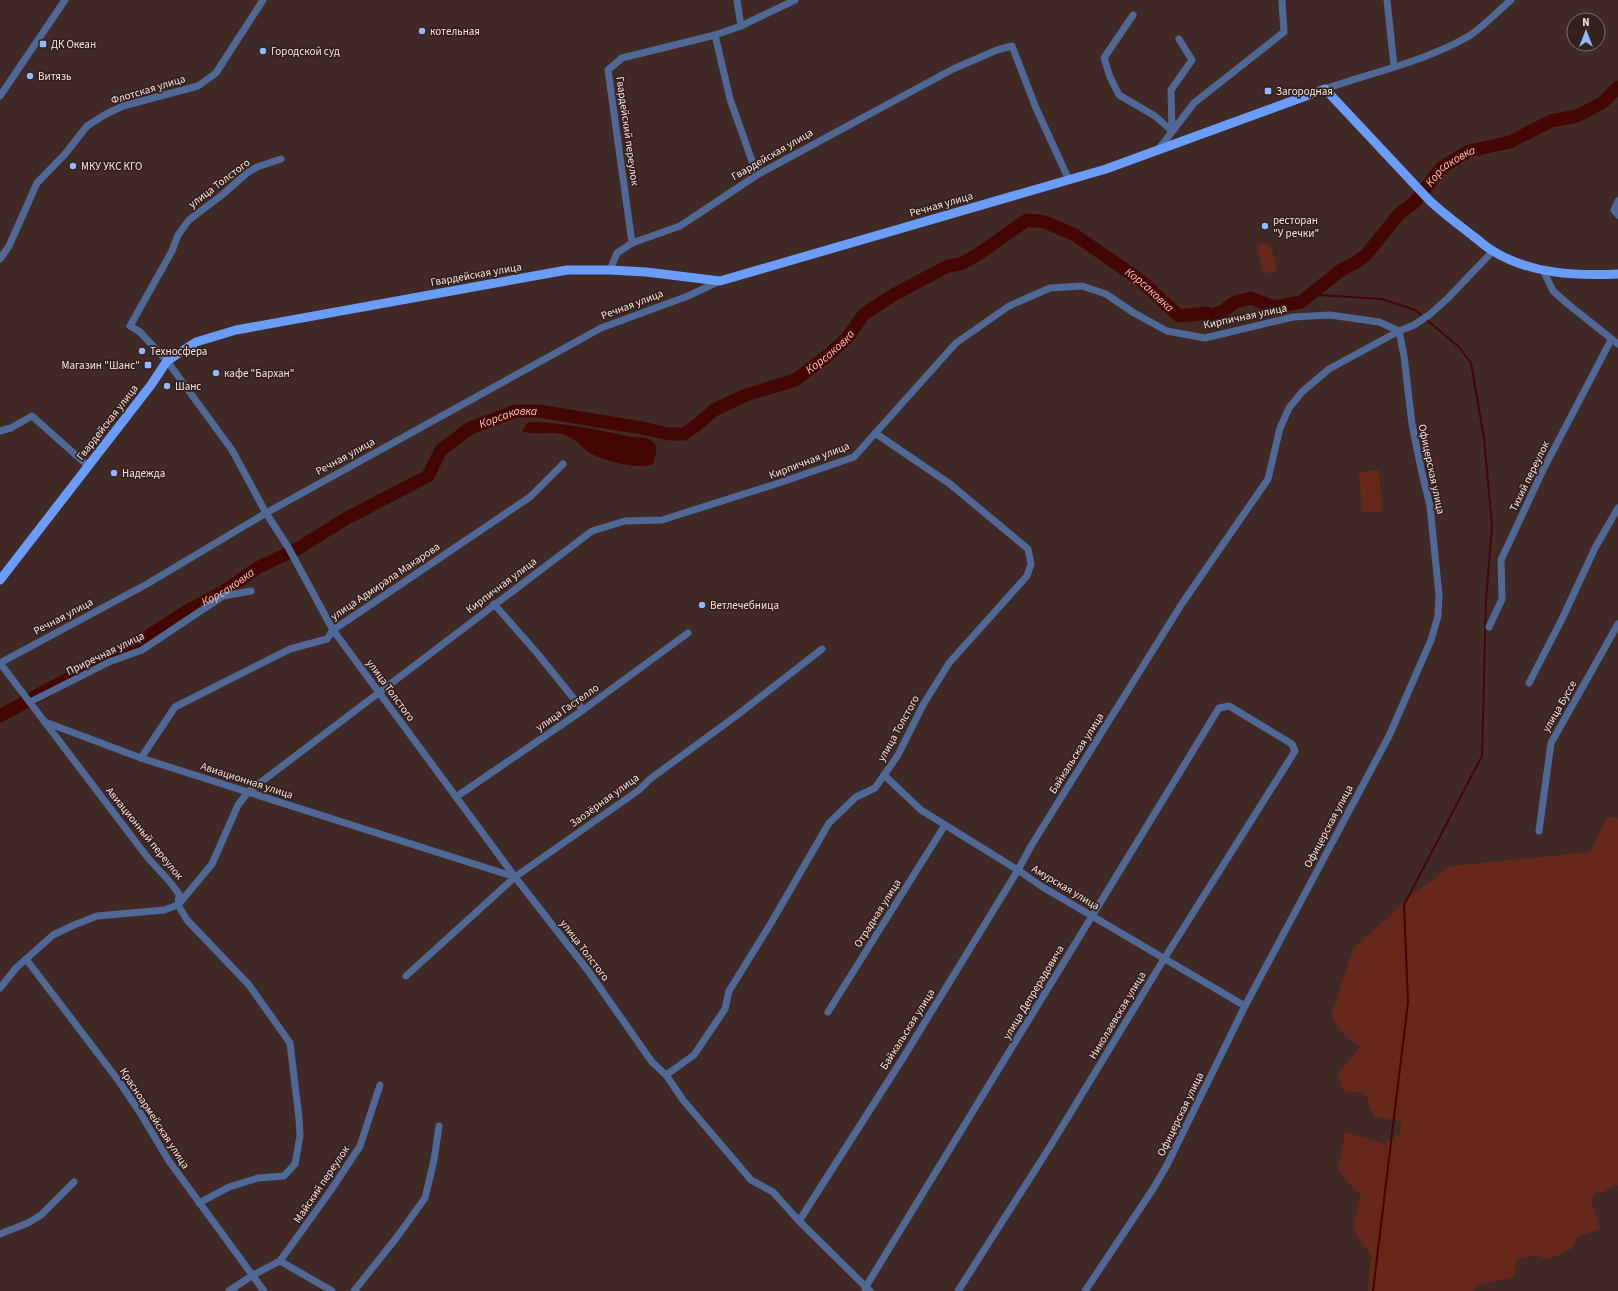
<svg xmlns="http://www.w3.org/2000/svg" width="1618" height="1291" font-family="'Source Sans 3',sans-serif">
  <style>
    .green { fill: #66281b }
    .water { fill: #440700 }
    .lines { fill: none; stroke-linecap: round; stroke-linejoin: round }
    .stream { stroke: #440700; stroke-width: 2 }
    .river { stroke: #440700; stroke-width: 13 }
    .minor { stroke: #4f6896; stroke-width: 7 }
    .major { stroke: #6a9dfb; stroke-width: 9 }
    .poi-dot { fill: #91b8fd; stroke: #36201c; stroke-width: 1.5 }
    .labels { text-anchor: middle; stroke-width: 3.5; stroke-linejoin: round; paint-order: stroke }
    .poi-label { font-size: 11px; fill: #f2e3df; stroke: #36201c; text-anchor: start }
    .street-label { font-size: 11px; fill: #f2e3df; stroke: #36201c }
    .water-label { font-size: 12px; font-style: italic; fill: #f5c4b9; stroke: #36201c }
  </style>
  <rect width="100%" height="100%" fill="#412a25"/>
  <!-- green -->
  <g class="green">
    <path d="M 1262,243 L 1268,244 C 1274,252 1276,261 1276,271 L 1263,274 L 1257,246 Z"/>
    <path d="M 1379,470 L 1382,511 L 1362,513 L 1359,472 Z"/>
    <path d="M 1607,817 L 1618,818 L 1618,1185 L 1614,1185 L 1604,1192 L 1595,1193 L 1591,1200 L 1600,1229 L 1577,1237 L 1573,1248 L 1548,1260 L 1536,1255 L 1516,1260 L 1514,1277 L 1475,1286 L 1474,1291 L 1368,1291 L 1371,1256 L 1353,1229 L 1361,1196 L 1338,1171 L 1345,1132 L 1384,1144 L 1400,1134 L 1401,1121 L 1374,1117 L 1365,1093 L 1343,1091 L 1338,1073 L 1360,1047 L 1343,1034 L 1331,1016 L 1353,949 L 1412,895 L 1451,866 L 1590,852 Z"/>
  </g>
  <!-- water -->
  <path class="water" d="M 528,422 C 563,422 598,430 632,437 C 638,438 647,436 652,441 C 660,447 655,456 653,464 C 640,470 603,461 590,453 C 581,447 576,439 565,435 C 550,430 536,436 522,431 Z"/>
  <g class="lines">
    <!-- stream -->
    <path class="stream" d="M 1301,302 L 1319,295 L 1382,299 L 1415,310 L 1459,347 L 1471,363 L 1484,438 L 1492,526 L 1486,599 L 1482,756 L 1404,905 L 1408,1002 L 1373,1291"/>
    <!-- river -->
    <path class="river" id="s1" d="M 0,716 L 102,660 L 139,642 L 192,608 L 223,592 L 257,568 L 297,549 L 347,518 L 428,476 L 441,450 L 470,428 L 516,411 L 539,411 L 642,428 L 669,434 L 684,434 L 697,425 L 714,410 L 746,395 L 795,380 L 827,356 L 847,338 L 864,314 L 895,294 L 948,266 L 961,264 L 977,255 L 1027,220 L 1045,222 L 1075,235 L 1140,280 L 1179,316 L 1206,313 L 1213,315 L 1223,311 L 1235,302 L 1251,298 L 1274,307 L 1301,302 L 1341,270 L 1355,263 L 1366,255 L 1399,214 L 1414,203 L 1442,167 L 1469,151 L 1510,142 L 1551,121 L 1577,116 L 1602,103 L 1618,87"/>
    <!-- minor -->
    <g class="minor">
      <path d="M 1387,0 L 1394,66"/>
      <path d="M 1133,15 L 1104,58 L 1110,77 L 1119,95 L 1155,116 L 1172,131"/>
      <path d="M 741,26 L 795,0"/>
      <path d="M 715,35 L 730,99 L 757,175"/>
      <path d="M 1325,89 C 1373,72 1424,62 1469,36 C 1483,27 1498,11 1511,0"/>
      <path d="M 0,96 L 65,0"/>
      <path d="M 1172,131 L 1171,90 L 1192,60 L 1179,39"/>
      <path d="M 1158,150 L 1194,103 L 1284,32 L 1282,1"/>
      <path d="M 281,159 L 257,167 L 247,173 L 222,195 L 189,220 L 178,235 L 172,251 L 130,326 L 140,332 L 167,361 L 232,450 L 266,513 L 288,547 L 333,630 L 515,877 L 589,972 L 652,1062 L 666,1075 L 694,1055 L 725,1009 L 729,991 L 771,923 L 829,823 L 856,797 L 875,788 L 898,755 L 923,705 L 949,663 L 1027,576 L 1031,564 L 1028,549 L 950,484 L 875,433"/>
      <path d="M 1618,201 L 1614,210 L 1618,215"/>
      <path d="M 632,243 L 608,70 L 622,58 L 715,35 L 741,26 L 737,0"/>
      <path d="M 0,259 L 9,246 L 37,183 L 65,154 L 87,126 L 106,114 L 123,106 L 198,86 L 216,73 L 263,0"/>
      <path d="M 610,270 L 617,253 L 632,243 L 680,226 L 757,175 L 953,69 L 997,50 L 1012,46 L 1036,108 L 1069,180"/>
      <path d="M 1543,270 L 1553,291 L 1569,305 L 1618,344"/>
      <path d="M 0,431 L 11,428 L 32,416 L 87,465"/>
      <path d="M 494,604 L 537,653 L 583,710"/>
      <path d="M 1489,627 L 1502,599 L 1501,560 L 1543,470 L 1611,340"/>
      <path d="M 0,663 L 147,584 L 266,513 L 601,328 L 688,296 L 720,281"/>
      <path d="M 0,663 L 148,858 L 170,882 L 179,894 L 178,905 L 187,920 L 249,985 L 290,1043 L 299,1118 L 300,1136 L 295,1164 L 284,1176 L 258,1178 L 229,1187 L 199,1203"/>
      <path d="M 1529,683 L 1562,619 L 1595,548 L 1618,508"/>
      <path d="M 30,702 L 109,662 L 142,650 L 223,596 L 251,591"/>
      <path d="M 45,722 L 141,758 L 515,877"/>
      <path d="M 141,758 L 175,707 L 290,649 L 327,639 L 333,630 L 530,497 L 563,464"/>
      <path d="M 884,775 L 921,810 L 1018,870 L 1041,886 L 1245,1006"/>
      <path d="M 456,797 L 583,710 L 688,633"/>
      <path d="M 1539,831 L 1551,743 L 1618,624"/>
      <path d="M 26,959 L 118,1080 L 139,1111 L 169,1161 L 264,1291"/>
      <path d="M 406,976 L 515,877 L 639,790 L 650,779 L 736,716 L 822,649"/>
      <path d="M 0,988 L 16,968 L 53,935 L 74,925 L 97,916 L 164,910 L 178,905 L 212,864 L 238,805 L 248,792 L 592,531 L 625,521 L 662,520 L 782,482 L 854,457 L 956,343 L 1009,306 L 1050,288 L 1082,286 L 1106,294 L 1134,313 L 1167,331 L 1205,338 L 1293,317 L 1330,315 L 1379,322 L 1399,331"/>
      <path d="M 828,1012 L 945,825"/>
      <path d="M 666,1075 L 683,1100 L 751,1180 L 773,1192 L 799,1221 L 870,1291"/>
      <path d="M 799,1221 L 903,1058 L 1018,870 L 1031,846 L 1181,605 L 1268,479 L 1280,428 L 1289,408 L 1302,392 L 1329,369 L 1399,331 L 1414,325 L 1429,315 L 1447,299 L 1493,251"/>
      <path d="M 0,1234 L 28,1223 L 41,1215 L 74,1182"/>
      <path d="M 280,1261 L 332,1291"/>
      <path d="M 865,1288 L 1219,708 L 1229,706 L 1292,744 L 1295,751 L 1164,959 L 1051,1145 L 958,1291"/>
      <path d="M 229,1291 L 253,1275 L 280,1261 L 331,1190 L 360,1146 L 380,1085"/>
      <path d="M 354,1291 L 397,1237 L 425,1198 L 434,1160 L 439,1126"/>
      <path d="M 1085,1291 L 1153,1189 L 1167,1165 L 1245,1006 L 1389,736 L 1431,640 L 1438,616 L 1439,595 L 1430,506 L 1421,469 L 1412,424 L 1404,356 L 1399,331"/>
    </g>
    <!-- major -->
    <path class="major" d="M 0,580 L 151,385 L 167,361 L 196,342 L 236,330 L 567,270 L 610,270 L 646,272 L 720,281 L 1106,169 L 1325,89 L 1430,201 C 1444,214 1459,225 1473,236 C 1480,241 1486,247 1493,251 C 1530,274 1576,276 1618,274"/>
  </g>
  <!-- markers -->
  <g class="poi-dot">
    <circle cx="422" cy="31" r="4"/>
    <rect x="39" y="40" width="8" height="8" rx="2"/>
    <circle cx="263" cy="51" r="4"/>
    <circle cx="30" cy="76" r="4"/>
    <rect x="1264" y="87" width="8" height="8" rx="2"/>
    <circle cx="73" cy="166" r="4"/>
    <circle cx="1265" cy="226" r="4"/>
    <circle cx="142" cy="351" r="4"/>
    <rect x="144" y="361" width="8" height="8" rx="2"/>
    <circle cx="216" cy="373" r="4"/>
    <circle cx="167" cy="386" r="4"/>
    <circle cx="114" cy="473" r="4"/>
    <circle cx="702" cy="605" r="4"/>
  </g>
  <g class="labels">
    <!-- poi labels -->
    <g class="poi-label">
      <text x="430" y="35">котельная</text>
      <text x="51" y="48">ДК Океан</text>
      <text x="271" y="55">Городской суд</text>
      <text x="38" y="80">Витязь</text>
      <text x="1276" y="95">Загородная</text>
      <text x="81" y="170">МКУ УКС КГО</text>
      <text x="1273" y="224">ресторан<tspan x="1273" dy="13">"У речки"</tspan></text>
      <text x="150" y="355">Техносфера</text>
      <text x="140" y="369" text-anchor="end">Магазин "Шанс"</text>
      <text x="224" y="377">кафе "Бархан"</text>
      <text x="175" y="390">Шанс</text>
      <text x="122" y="477">Надежда</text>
      <text x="710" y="609">Ветлечебница</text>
    </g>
    <!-- street labels -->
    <g class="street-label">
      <text transform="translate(148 89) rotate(-17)" y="4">Флотская улица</text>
      <text transform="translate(628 131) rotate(82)" y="4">Гвардейский переулок</text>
      <text transform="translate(772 154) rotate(-30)" y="4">Гвардейская улица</text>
      <text transform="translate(219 183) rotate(-37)" y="4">улица Толстого</text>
      <text transform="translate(941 204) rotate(-16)" y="4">Речная улица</text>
      <text transform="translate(476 274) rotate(-10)" y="4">Гвардейская улица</text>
      <text transform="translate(632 304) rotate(-21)" y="4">Речная улица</text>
      <text transform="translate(1245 316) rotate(-12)" y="4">Кирпичная улица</text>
      <text transform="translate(107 422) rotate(-52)" y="4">Гвардейская улица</text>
      <text transform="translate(345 456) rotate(-29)" y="4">Речная улица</text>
      <text transform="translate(809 460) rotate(-21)" y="4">Кирпичная улица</text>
      <text transform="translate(1432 469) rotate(78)" y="4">Офицерская улица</text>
      <text transform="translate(1529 476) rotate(-64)" y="4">Тихий переулок</text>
      <text transform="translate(385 581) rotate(-34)" y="4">улица Адмирала Макарова</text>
      <text transform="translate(501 585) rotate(-37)" y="4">Кирпичная улица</text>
      <text transform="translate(63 616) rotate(-28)" y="4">Речная улица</text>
      <text transform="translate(105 653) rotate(-26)" y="4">Приречная улица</text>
      <text transform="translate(391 690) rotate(54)" y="4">улица Толстого</text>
      <text transform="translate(1559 706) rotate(-60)" y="4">улица Буссе</text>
      <text transform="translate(567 707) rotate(-35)" y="4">улица Гастелло</text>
      <text transform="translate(898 728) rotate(-61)" y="4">улица Толстого</text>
      <text transform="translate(1076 753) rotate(-58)" y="4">Байкальская улица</text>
      <text transform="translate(247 780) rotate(18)" y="4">Авиационная улица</text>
      <text transform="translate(604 800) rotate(-36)" y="4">Заозёрная улица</text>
      <text transform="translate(1328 826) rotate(-62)" y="4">Офицерская улица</text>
      <text transform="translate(145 833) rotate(51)" y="4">Авиационный переулок</text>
      <text transform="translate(1066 887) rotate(31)" y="4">Амурская улица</text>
      <text transform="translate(877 913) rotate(-58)" y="4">Отрадная улица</text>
      <text transform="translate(585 950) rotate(53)" y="4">улица Толстого</text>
      <text transform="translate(1033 992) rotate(-59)" y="4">улица Депрерадовича</text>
      <text transform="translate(1117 1015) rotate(-59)" y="4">Николаевская улица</text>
      <text transform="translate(907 1029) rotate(-58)" y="4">Байкальская улица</text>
      <text transform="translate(1180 1114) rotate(-64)" y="4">Офицерская улица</text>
      <text transform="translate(155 1118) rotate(57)" y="4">Красноармейская улица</text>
      <text transform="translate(321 1184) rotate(-56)" y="4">Майский переулок</text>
    </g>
    <!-- water labels -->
    <g class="water-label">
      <text dy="4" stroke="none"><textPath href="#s1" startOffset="1703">Корсаковка</textPath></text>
      <text dy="4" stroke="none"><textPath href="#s1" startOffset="1330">Корсаковка</textPath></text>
      <text dy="4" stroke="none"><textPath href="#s1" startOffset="946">Корсаковка</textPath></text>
      <text dy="4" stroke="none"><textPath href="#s1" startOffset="597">Корсаковка</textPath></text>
      <text dy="4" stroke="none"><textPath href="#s1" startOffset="262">Корсаковка</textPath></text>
    </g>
  </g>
  <!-- north arrow -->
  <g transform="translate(1586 32)"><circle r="19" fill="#36201c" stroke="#816e6a"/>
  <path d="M0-3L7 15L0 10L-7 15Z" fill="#91b8fd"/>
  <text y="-6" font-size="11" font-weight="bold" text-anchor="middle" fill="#f2e3df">N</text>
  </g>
</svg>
